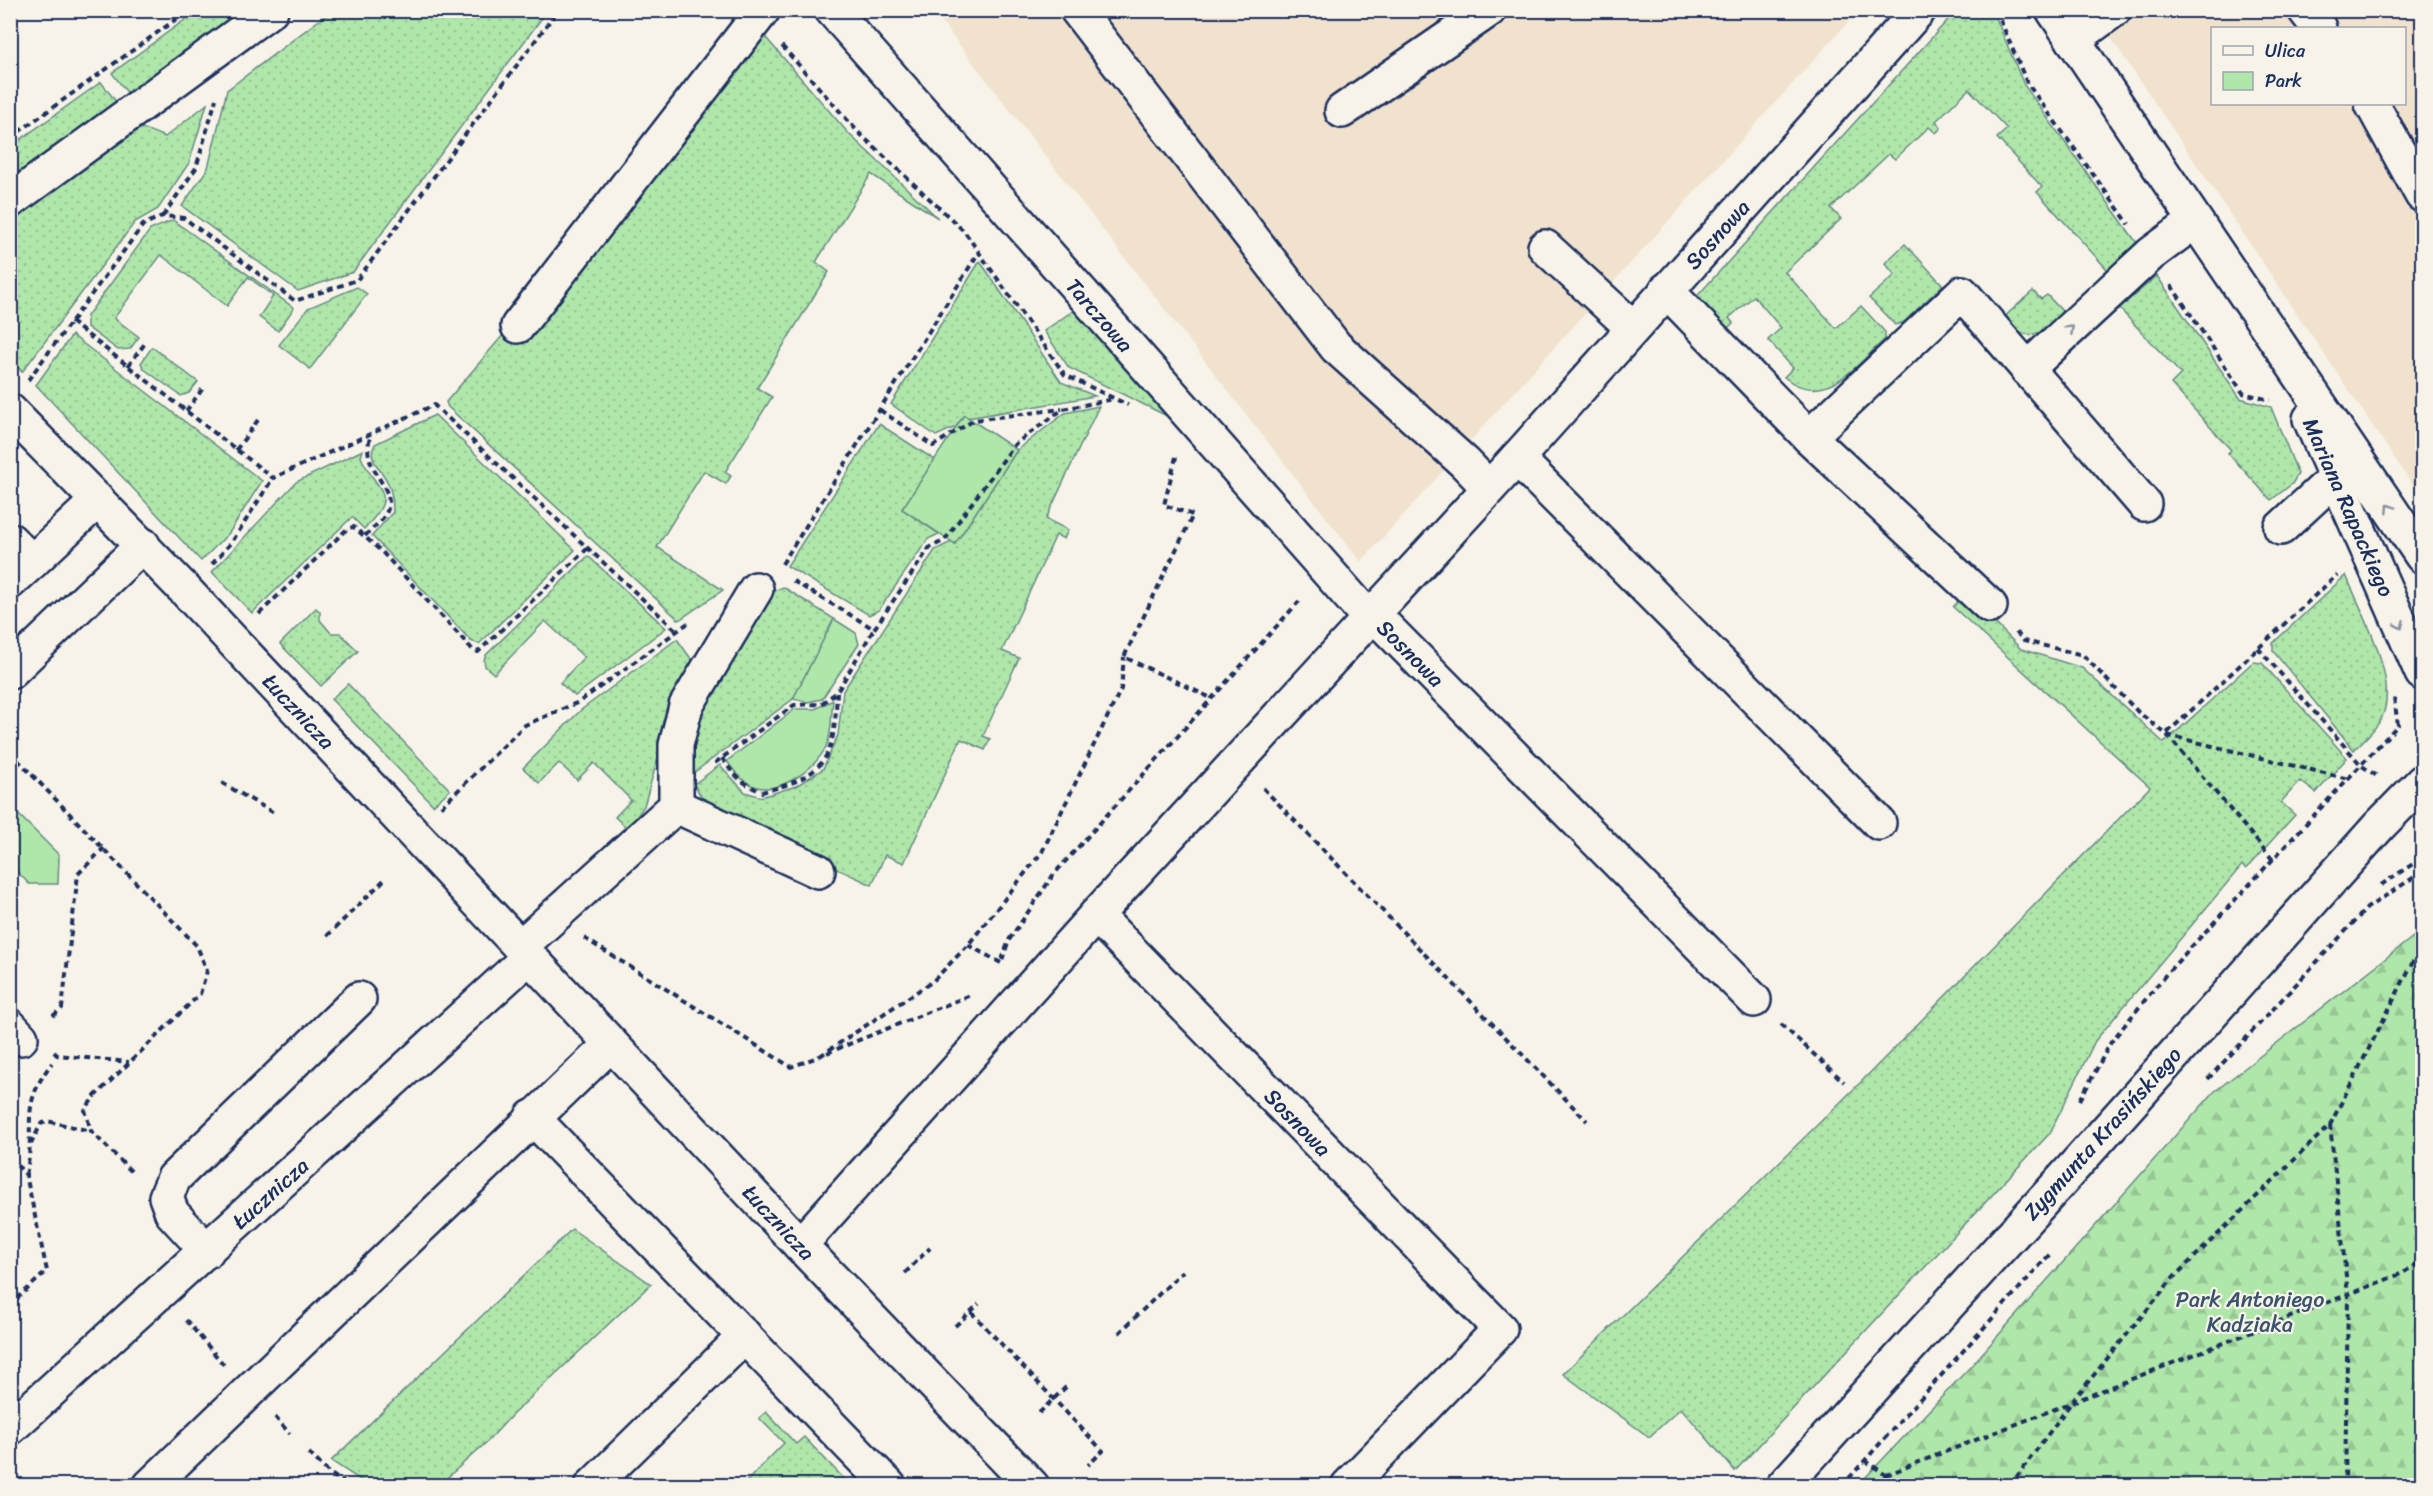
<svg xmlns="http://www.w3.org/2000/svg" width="2433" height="1496" font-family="Sriracha,sans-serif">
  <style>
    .built { fill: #f1e2ce; fill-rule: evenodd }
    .grass { fill: url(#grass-dots); stroke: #658a84; stroke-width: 1.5 }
    .forest { fill: url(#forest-firs); stroke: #658a84; stroke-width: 1.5 }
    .park { fill: #afe6a9; stroke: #658a84; stroke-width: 1.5 }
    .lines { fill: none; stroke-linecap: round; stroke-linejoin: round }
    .minor-casing { stroke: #1b2f5e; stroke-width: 38 }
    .path { stroke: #1b2f5e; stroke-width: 4; stroke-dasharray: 6 4.5; stroke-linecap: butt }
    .minor { stroke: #f7f3e8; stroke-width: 33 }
    .oneway { stroke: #8991a3 }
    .labels { text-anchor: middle; stroke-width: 4.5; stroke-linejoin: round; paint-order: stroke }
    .street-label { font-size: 22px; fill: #1b2f5e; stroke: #f7f3e8 }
    .park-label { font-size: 22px; fill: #39546d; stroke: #f7f3e8 }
  </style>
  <defs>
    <pattern id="grass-dots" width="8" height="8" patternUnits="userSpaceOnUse" patternTransform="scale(1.5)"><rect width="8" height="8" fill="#afe6a9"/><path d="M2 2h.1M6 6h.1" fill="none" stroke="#96c694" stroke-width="1.8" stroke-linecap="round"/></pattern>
    <pattern id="forest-firs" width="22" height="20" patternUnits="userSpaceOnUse" patternTransform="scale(1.5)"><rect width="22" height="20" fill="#afe6a9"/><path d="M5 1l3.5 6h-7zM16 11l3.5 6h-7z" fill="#96c694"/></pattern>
  </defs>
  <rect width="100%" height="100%" fill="#f7f3e8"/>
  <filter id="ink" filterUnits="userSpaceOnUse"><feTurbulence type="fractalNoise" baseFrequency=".0167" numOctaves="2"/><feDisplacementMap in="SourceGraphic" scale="12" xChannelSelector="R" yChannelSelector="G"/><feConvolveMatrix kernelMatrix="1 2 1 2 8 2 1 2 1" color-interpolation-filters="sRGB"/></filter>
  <g filter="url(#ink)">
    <!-- built -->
    <g class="built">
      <path d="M 933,11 L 1858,11 L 1361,562 Z"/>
      <path d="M 2093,11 L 2422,11 L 2422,499 ZM 2212,28 L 2404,28 L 2404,104 L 2212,104 Z"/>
    </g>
    <!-- grass -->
    <g class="grass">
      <path d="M 197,11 L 241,11 L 129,95 L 112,73 Z"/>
      <path d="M 331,11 L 547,11 L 353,272 L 298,291 L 182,206 L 208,168 L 227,90 Z"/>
      <path d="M 1956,11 L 1993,11 L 2024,85 L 2137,243 L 2110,270 L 2107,269 L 2037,192 L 2042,187 L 1997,138 L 2007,129 L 1969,89 L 1936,121 L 1941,128 L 1936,133 L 1929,127 L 1895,159 L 1889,154 L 1831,208 L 1841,219 L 1785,272 L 1836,328 L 1861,306 L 1885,332 L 1885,339 C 1856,365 1825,410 1784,377 L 1793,368 L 1768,340 L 1781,328 L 1754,296 L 1729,318 L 1733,323 L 1724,332 L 1697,301 L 1698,295 Z"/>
      <path d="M 761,32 L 849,134 L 938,218 L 871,174 L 816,262 L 829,272 L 757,388 L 772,397 L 725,472 L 731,476 L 726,484 L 704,471 L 657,547 L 723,590 L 679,620 L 448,407 L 446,402 Z"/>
      <path d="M 101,82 L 118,104 L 11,182 L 10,147 Z"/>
      <path d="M 207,104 L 189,163 L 158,209 L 135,222 L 22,372 L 11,360 L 10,220 L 137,126 L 165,137 Z"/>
      <path d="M 173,220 L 294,308 L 278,331 L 259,317 L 273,296 L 248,277 L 227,306 L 161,255 L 114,318 L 139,337 L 130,349 L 118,350 L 87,327 L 87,316 L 150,230 Z"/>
      <path d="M 1905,244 L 1943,285 L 1904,322 L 1895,325 L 1869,298 L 1895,275 L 1885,263 Z"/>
      <path d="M 980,261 L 1061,382 L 1095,396 L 968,418 L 964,415 L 956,427 L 936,436 L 891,404 Z"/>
      <path d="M 2157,276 L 2240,398 L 2271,407 L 2298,474 L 2292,484 L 2271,500 L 2228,453 L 2231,450 L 2171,384 L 2181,374 L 2119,308 Z"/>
      <path d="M 357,287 L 367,294 L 310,369 L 279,345 L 308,308 Z"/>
      <path d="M 2033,291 L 2041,299 L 2047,295 L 2062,311 C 2059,318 2054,321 2049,326 C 2030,342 2018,334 2002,319 Z"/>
      <path d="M 1077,308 L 1167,416 L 1069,368 L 1044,331 Z"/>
      <path d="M 72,335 L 262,481 L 229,533 L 201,561 L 36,385 Z"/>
      <path d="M 152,347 L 198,382 L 189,393 L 181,396 L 144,369 L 141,363 Z"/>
      <path d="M 1099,406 L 1046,519 L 1068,530 L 1064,539 L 1056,535 L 1002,651 L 1019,658 L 983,736 L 990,739 L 985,750 L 961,739 L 904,863 L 885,855 L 872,885 L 708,809 L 694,784 L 720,765 L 745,792 L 761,797 L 796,786 L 823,769 L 838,735 L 843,691 L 935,550 L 951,542 L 955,544 L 1017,450 L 1065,413 Z"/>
      <path d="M 435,415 L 575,550 L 479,644 L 471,641 L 372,536 L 393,512 C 393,502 392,492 388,483 C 382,469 366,460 375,444 Z"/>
      <path d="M 879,424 L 935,460 L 902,509 L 939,534 L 928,539 L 879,610 L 869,615 L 787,566 Z"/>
      <path d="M 363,450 L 361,457 C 378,494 400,492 364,529 L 352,517 L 252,613 L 212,572 L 296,482 Z"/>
      <path d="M 588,556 L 666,628 L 575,696 L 560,683 L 584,657 L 545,621 L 494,674 L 485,666 L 484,660 L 486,655 Z"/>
      <path d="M 2346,575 C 2361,612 2401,681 2381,719 C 2375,731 2363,740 2354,750 L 2273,651 L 2273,643 Z"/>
      <path d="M 783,587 L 834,619 L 793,699 L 692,774 L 686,738 L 771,592 Z"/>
      <path d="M 1965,593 L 2021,649 L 2082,668 L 2164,743 L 2253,662 L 2262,663 L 2347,758 L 2316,793 L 2300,781 L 2281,802 L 2295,815 L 2246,869 L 2242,865 L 2095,1041 L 2050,1133 L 1735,1471 L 1681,1408 L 1649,1437 L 1563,1374 L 1860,1083 L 2150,787 L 1953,607 Z"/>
      <path d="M 316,608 L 320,612 L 320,620 L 331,633 L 340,633 L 358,651 L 321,686 L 280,644 Z"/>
      <path d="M 677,639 L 699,670 L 664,737 L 644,806 L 628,829 L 615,817 L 631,800 L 594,763 L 577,780 L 559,763 L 539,783 L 523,768 L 581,710 Z"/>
      <path d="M 348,684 L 450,790 L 433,805 L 331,699 Z"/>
      <path d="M 572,1229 L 651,1284 L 512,1415 L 488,1441 L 439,1485 L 368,1485 L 331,1461 Z"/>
      <path d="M 766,1412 L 796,1444 L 804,1437 L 850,1485 L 743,1485 L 784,1443 L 759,1418 Z"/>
    </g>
    <!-- forest -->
    <path class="forest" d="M 2422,930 L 2422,1485 L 1872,1485 L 1865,1478 L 1971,1366 L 2214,1092 Z"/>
    <!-- park -->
    <g class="park">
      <path d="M 964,415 L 1017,450 L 955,544 L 902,509 Z"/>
      <path d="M 834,619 L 856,633 L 859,644 L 822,699 L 808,702 L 793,699 Z"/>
      <path d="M 833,700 C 831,714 832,729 828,742 C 820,766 780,796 754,786 C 742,782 734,771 727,761 L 795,709 L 815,709 Z"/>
      <path d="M 10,806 L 59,855 L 58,884 L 29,884 L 11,865 Z"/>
    </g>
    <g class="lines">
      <!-- minor casing -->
      <g class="minor-casing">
        <g id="minor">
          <path d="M 832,10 L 1369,618"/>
          <path d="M 1077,10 L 1336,347 L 1465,463 L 1489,488"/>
          <path d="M 2053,10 L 2422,556"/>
          <path d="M 2305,10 L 2319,28"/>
          <path d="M 2073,40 L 2114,10"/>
          <path d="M 2372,104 L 2422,195"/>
          <path d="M 1342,111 L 1489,10"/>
          <path d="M 10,201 L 271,10"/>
          <path d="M 1545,247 L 1633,328"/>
          <path d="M 1666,290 L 1809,437 L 1990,606"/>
          <path d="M 518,326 L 763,10"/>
          <path d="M 2027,369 L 2151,254 L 2194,222"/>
          <path d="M 10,411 L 185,590 L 800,1245 L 1032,1486"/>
          <path d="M 2310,419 L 2422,673"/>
          <path d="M 1809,437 L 1962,293 L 2144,504"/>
          <path d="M 1517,458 L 1879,823"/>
          <path d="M 2281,528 L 2336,477"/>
          <path d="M 10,540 L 32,562 L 98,500"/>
          <path d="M 10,582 L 32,562"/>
          <path d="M 1373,614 L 1754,1000"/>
          <path d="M 10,672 L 143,545"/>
          <path d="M 676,806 L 818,871"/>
          <path d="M 1096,915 L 1500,1329 L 1348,1486"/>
          <path d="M 520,947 L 676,806 L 676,745 L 686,706 L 756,589"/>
          <path d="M 10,1026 L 21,1038"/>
          <path d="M 532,1117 L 889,1486"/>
          <path d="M 800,1245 L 1096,915 L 1517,458 L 1919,10"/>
          <path d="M 207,1251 L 172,1213 L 166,1197 L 174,1178 L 359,999"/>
          <path d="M 10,1428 L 529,957"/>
          <path d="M 150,1486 L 611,1044"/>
          <path d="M 592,1486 L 745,1336"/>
          <path d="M 1783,1486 L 2062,1180 L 2379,826 L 2422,782"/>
        </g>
      </g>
      <!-- path -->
      <g class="path">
        <path d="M 1996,10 L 2027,83 L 2129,224"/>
        <path d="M 782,46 L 858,132 L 964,231 L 1065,375 L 1128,405"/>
        <path d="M 10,138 L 189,10"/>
        <path d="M 163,216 L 196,168 L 216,99"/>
        <path d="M 2171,285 L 2243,393 L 2270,400"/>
        <path d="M 71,322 L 273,478 L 434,405 L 678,632"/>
        <path d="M 128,366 L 146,342"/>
        <path d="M 28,380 L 143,225 L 162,216 L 184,218 L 295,301 L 357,280 L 558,10"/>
        <path d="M 880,410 L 933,446 L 974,420 L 1062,409"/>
        <path d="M 186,411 L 204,387"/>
        <path d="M 236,450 L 258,420"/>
        <path d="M 1176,457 L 1164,505 L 1193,515 L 1124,657 L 1211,698"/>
        <path d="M 365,536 C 371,529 380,523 385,515 C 402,488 357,471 371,435"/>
        <path d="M 212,564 L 232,542 L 273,478"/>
        <path d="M 782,564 L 979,252"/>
        <path d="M 793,581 L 874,629 L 930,547 L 944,541 L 1015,444 L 1063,409 L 1114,399"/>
        <path d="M 259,614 L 348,528 L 354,527 L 382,552 L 473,650 L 478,652 L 588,548"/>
        <path d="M 2016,632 L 2024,641 L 2083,655 L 2138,712 L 2166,734 L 2337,575"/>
        <path d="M 2258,648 L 2362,766 L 2377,776"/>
        <path d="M 2167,735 L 2349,779"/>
        <path d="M 2167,735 L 2273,860"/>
        <path d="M 10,752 L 197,946 L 207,971 L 200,994 L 94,1097 L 85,1110 L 91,1131 L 134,1174"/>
        <path d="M 722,758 C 733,775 743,784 762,792 C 829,775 834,757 837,692"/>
        <path d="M 715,763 L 794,705 L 821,704 L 837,692 L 874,629"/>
        <path d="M 222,783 L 276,814"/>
        <path d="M 1263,788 L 1587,1121"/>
        <path d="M 441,807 L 525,725 L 579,702 L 691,621"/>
        <path d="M 2381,885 L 2422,858"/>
        <path d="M 327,936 L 386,878"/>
        <path d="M 584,938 L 791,1067 L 820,1056"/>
        <path d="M 968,945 L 1001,963"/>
        <path d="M 1002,960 L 1009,940 L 1054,874 L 1302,598"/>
        <path d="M 53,1016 L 62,1008 L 78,874 L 104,848"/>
        <path d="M 1781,1024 L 1844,1082"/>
        <path d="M 54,1052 L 57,1055 L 129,1062"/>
        <path d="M 827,1053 L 973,994"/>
        <path d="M 820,1056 L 933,981 L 968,945 L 1042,852 L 1121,689 L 1124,657"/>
        <path d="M 2208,1079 L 2367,908 L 2422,872"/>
        <path d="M 2080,1100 L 2111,1042 L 2167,973 L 2398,725 L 2394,698"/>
        <path d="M 2330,1125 L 2348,1295 L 2345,1486"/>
        <path d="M 31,1144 L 41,1124 L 47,1121 L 91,1131"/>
        <path d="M 10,1157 L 26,1175 L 47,1271 L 10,1305"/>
        <path d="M 26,1175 C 37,1126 17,1108 52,1063"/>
        <path d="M 905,1273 L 930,1248"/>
        <path d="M 971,1312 L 1103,1451 L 1088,1465"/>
        <path d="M 186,1320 L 224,1365"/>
        <path d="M 955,1326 L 979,1304"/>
        <path d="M 1119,1333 L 1183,1271"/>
        <path d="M 1039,1413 L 1066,1387"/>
        <path d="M 275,1417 L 290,1434"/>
        <path d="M 309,1453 L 329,1473 L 349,1486"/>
        <path d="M 1865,1460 L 1901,1486"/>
        <path d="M 1886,1475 L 2403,1273 L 2422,1260"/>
        <path d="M 1738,1486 L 1745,1477"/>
        <path d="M 1842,1486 L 2050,1254"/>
        <path d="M 2010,1486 L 2071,1403 L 2173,1278 L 2330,1125 L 2422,944"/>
      </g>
      <!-- minor -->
      <use href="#minor" class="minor"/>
    </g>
    <!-- one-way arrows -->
    <defs><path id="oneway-chevron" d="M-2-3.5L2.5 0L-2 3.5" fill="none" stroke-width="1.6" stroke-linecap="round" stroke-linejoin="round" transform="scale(1.5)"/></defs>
    <g class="oneway">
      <use href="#oneway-chevron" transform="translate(2070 329) rotate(-43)"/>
      <use href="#oneway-chevron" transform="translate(2390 508) rotate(-124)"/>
      <use href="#oneway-chevron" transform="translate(2400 625) rotate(66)"/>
    </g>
  </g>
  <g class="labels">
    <!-- street labels -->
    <g class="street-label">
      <text transform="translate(1717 234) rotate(-48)" y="8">Sosnowa</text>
      <text transform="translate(1100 315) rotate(49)" y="8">Tarczowa</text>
      <text transform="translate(2349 507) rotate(66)" y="8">Mariana Rapackiego</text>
      <text transform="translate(1411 653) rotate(45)" y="8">Sosnowa</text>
      <text transform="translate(299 711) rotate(47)" y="8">Łucznicza</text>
      <text transform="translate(1298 1122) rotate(46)" y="8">Sosnowa</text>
      <text transform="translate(2102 1133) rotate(-48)" y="8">Zygmunta Krasińskiego</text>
      <text transform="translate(270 1193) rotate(-42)" y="8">Łucznicza</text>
      <text transform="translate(779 1222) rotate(47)" y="8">Łucznicza</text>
    </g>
    <!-- park labels -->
    <g class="park-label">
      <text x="2250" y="1307">Park Antoniego<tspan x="2250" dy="25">Kadziaka</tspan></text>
    </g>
  </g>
  <!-- margin -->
  <rect width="2433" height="1496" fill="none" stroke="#f7f3e8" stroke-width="36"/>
  <rect x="18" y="18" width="2397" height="1460" fill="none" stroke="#1b2f5e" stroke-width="2" filter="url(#ink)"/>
  <!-- legend -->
  <rect x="2211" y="27" width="195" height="78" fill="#f7f3e8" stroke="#9fa5b1" stroke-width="1.5"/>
  <rect x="2223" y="46" width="30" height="9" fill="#f7f3e8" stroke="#9fa5b1" stroke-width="1.5"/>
  <text x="2265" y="57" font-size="18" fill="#1b2f5e">Ulica</text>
  <rect x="2223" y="72" width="30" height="18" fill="#afe6a9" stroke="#9fa5b1" stroke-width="1.5"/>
  <text x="2265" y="87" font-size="18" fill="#1b2f5e">Park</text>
</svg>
